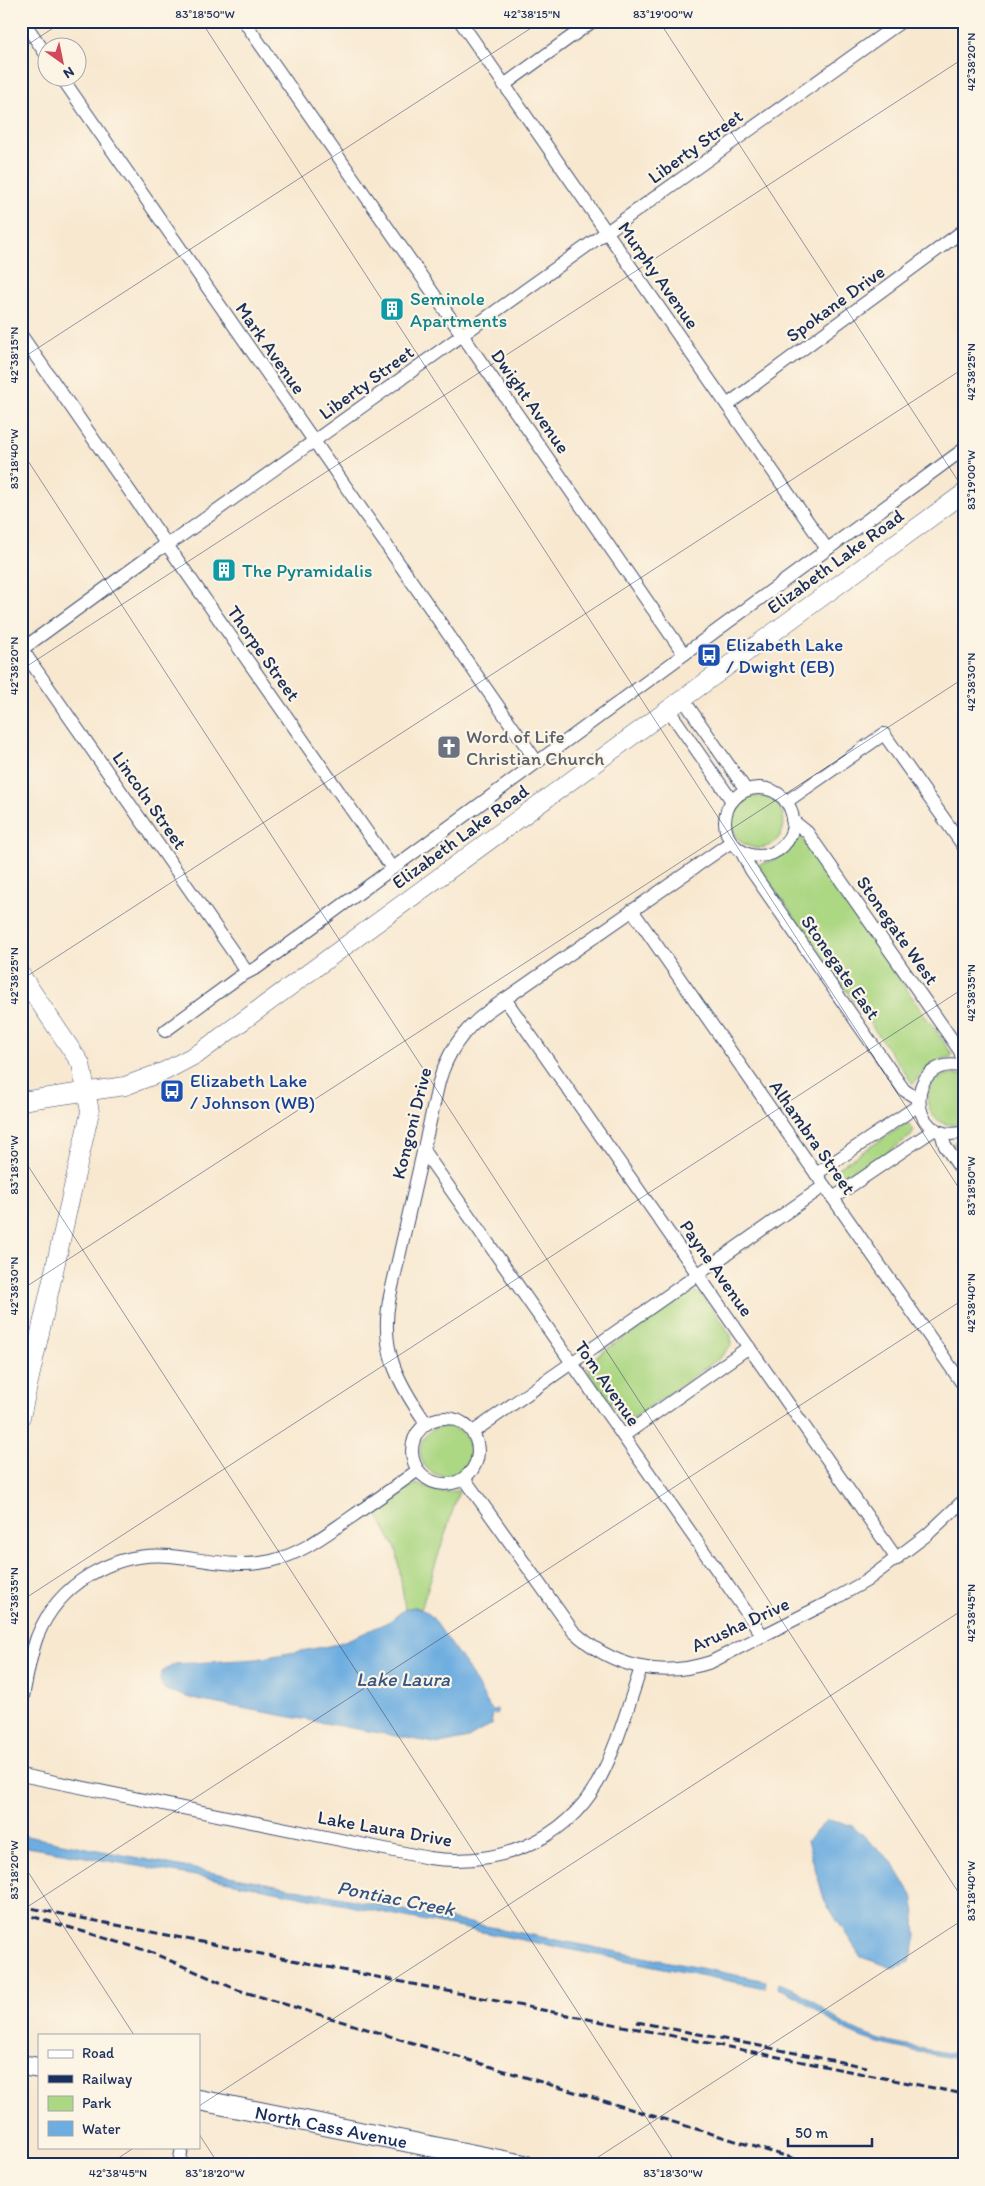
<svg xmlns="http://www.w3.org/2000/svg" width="985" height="2186" font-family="Itim,sans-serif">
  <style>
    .green { fill: #acd783; stroke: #648370 }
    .water { fill: #6dade0; stroke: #446e9f }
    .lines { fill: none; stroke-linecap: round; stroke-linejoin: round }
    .street-casing { stroke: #3c4b6f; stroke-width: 14 }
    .secondary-casing { stroke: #3c4b6f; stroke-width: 19 }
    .primary-casing { stroke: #3c4b6f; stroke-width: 22 }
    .street { stroke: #fff; stroke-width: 12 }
    .secondary { stroke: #fff; stroke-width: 18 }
    .primary { stroke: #fff; stroke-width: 20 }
    .rail { stroke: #1b2f5e; stroke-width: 3; stroke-dasharray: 8 4; stroke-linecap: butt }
    .ticks { fill: none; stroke: #1b2f5e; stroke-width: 1; stroke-opacity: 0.45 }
    .labels { text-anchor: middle; stroke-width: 4.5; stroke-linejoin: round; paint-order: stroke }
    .street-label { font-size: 19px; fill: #1b2f5e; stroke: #fcf5e5 }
    .culture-label { font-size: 19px; fill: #0d838f; stroke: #fcf5e5; text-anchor: start }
    .transit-label { font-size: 19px; fill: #164399; stroke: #fcf5e5; text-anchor: start }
    .worship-label { font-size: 19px; fill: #5b616d; stroke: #fcf5e5; text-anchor: start }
    .water-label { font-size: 20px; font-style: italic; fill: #345585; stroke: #fcf5e5 }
    .neatline { fill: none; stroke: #1b2f5e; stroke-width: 2 }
    .ticks-label { font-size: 12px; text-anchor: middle; fill: #1b2f5e }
  </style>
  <rect width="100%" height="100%" fill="#fcf5e5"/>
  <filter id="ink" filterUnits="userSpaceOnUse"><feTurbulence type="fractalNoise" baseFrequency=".02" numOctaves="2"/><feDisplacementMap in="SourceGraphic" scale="10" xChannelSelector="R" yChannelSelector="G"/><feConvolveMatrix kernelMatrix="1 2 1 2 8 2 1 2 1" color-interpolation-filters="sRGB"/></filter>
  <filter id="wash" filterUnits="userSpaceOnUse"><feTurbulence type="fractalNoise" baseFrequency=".0096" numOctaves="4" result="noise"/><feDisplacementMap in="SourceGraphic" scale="20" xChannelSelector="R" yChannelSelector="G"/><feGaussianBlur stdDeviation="1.12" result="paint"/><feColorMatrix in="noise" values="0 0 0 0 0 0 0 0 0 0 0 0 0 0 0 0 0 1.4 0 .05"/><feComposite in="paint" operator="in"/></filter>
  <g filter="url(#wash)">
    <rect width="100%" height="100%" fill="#f8e8d0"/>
    <!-- green -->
    <g class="green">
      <circle cx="758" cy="822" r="26"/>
      <path d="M 797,838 L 801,838 L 952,1054 L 951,1057 C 932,1060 923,1070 913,1084 L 759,867 L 760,864 C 777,861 789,853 797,838 Z"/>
      <path d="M 955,1074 L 964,1076 L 964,1122 C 924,1138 911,1075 955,1074 Z"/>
      <path d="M 907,1123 L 914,1130 L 911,1136 L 846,1180 L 836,1179 L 835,1173 L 839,1167 Z"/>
      <path d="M 964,1140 L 964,1160 L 953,1144 L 955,1141 Z"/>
      <path d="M 691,1290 L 703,1295 L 731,1335 L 731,1345 L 721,1357 L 638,1415 L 630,1419 L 622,1418 L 590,1374 L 588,1368 L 590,1361 Z"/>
      <circle cx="445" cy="1451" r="25"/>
      <path d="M 412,1484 L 420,1485 L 441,1492 L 459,1491 L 421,1609 L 414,1607 L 405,1609 L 397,1551 L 375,1510 Z"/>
    </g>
    <!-- water -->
    <g class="water">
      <path d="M 414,1607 L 427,1612 L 432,1617 L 469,1670 L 489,1706 L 493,1710 L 497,1709 L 497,1714 L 491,1714 L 492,1724 L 468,1738 L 440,1744 L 197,1700 L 166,1690 L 162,1686 L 160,1679 L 162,1672 L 175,1664 L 257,1659 L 334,1645 L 362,1634 L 390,1621 L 405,1609 Z"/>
      <path d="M 827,1820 L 851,1825 L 892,1862 L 914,1899 L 916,1937 L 910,1962 L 893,1968 L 861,1957 L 825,1902 L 807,1841 Z"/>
      <path d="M 21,1835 L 766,1981 L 765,1988 L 219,1880 L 21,1846 Z"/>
      <path d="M 778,1983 C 807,1990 824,2014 849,2027 C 883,2046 926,2048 964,2056 L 964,2060 C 926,2052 884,2049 849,2032 C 824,2020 804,1995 777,1988 Z"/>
    </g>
  </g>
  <g filter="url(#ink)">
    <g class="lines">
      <!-- street casing -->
      <g class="street-casing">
        <g id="street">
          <path d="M 23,21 L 48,57"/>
          <path d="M 244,21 L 684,654"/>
          <path d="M 460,21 L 827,549"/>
          <path d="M 62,78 L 537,762"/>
          <path d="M 504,85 L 593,21"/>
          <path d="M 21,335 L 392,868"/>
          <path d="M 727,405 L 964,230"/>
          <path d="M 21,648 L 247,972"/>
          <path d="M 21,650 L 158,550 L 178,538 L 902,21"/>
          <path d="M 683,699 L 746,790"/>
          <path d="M 668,709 L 732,801"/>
          <circle cx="759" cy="822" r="34"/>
          <path d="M 786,802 L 884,734 L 964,847"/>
          <path d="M 792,820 L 807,832 L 960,1051 L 964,1067"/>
          <path d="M 741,851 L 751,870 L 904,1090 L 918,1099"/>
          <path d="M 632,910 L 964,1386"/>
          <path d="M 505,999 L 897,1559"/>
          <path d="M 165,1031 L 239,977 L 258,967 L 964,449"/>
          <path d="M 964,1067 C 904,1052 905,1148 964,1132"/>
          <path d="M 941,1132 L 945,1146 L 964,1174"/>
          <path d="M 423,1150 L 763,1636"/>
          <path d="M 816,1174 L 919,1105"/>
          <path d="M 833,1198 L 935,1129"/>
          <circle cx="445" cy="1451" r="33"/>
          <path d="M 426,1423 C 397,1381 379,1349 390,1296 L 439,1082 C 447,1053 464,1029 488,1011 L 731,842"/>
          <path d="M 473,1432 L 824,1186"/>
          <path d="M 623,1436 L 749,1347"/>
          <path d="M 464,1478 L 573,1631 C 612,1667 660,1679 711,1662 L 829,1602 L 866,1581 L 928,1534 L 964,1500"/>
          <path d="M 21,1707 C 26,1683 29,1659 37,1637 C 58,1584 113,1551 170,1556 C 203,1559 237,1569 271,1561 C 301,1554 325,1535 350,1518 C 373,1502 396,1486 418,1470"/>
          <path d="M 21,1775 L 429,1858 C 496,1867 563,1843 598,1782 C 617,1747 628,1706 641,1668"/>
          <path d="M 179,2165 L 182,2147"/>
        </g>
      </g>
      <!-- secondary casing -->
      <g class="secondary-casing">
        <g id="secondary">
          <path d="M 21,975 L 81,1064 L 90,1112 L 21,1417"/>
          <path d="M 21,1101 L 125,1086 L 165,1071 L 199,1053 L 964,493"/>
        </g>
      </g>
      <!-- primary casing -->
      <g class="primary-casing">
        <g id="primary">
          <path d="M 21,2065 L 39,2068"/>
          <path id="s1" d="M 199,2100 L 524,2165"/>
        </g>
      </g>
      <!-- street -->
      <use href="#street" class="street"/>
      <!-- secondary -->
      <use href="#secondary" class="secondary"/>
      <!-- primary -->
      <use href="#primary" class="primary"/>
      <!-- rail -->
      <g class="rail">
        <path d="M 21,1906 L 964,2094"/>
        <path d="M 21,1913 L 148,1951 L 238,1990 L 815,2165"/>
        <path d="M 637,2022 L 867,2067"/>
      </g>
    </g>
  </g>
  <!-- ticks -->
  <path class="ticks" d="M 201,21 L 964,1196M 659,21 L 964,490M 21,49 L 64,21M 21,359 L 542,21M 21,450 L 964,1901M 21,670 L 964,58M 21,980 L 964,368M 21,1155 L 677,2165M 21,1290 L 964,678M 21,1601 L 964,988M 21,1861 L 134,2035M 21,1911 L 964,1299M 199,2106 L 964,1609M 199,2134 L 219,2165M 108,2165 L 135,2147M 586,2165 L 964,1919"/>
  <!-- icons -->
  <defs>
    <g id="building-square" transform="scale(1.25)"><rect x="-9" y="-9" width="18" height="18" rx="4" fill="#0f9aa8" stroke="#fcf5e5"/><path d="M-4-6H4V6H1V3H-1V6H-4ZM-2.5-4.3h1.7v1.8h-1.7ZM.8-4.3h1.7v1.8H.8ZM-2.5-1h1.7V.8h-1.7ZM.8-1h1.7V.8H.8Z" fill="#fff"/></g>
    <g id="bus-square" transform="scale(1.25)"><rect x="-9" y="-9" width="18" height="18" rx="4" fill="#1a4fb4" stroke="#fcf5e5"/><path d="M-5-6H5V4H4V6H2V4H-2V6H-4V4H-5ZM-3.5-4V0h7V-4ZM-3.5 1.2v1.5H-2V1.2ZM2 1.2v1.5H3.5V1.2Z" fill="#fff"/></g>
    <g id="church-square" transform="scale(1.25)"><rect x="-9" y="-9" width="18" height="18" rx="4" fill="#6b7280" stroke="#fcf5e5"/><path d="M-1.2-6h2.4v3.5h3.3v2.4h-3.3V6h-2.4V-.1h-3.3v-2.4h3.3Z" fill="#fff"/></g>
  </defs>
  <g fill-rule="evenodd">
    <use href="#building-square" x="392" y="309"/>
    <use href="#building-square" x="224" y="570"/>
    <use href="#bus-square" x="709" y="655"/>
    <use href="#church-square" x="449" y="747"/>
    <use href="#bus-square" x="172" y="1091"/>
  </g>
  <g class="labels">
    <!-- street labels -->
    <g class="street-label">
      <text transform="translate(695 146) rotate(-36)" y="7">Liberty Street</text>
      <text transform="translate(659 275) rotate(55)" y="7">Murphy Avenue</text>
      <text transform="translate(835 303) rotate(-36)" y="7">Spokane Drive</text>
      <text transform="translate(271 348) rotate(55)" y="7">Mark Avenue</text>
      <text transform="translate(366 382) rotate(-36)" y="7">Liberty Street</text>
      <text transform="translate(531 401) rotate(55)" y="7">Dwight Avenue</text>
      <text transform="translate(835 561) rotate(-36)" y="7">Elizabeth Lake Road</text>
      <text transform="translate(264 653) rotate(55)" y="7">Thorpe Street</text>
      <text transform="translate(150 800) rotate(55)" y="7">Lincoln Street</text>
      <text transform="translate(460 836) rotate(-36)" y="7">Elizabeth Lake Road</text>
      <text transform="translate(898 930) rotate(55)" y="7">Stonegate West</text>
      <text transform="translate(841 967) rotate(55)" y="7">Stonegate East</text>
      <text transform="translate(411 1123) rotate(-76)" y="7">Kongoni Drive</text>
      <text transform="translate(813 1137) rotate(55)" y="7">Alhambra Street</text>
      <text transform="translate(717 1268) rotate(55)" y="7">Payne Avenue</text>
      <text transform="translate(608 1383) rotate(55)" y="7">Tom Avenue</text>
      <text transform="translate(740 1624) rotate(-25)" y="7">Arusha Drive</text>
      <text transform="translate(385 1828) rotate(10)" y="7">Lake Laura Drive</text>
      <text dy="7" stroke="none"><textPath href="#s1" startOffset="135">North Cass Avenue</textPath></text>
    </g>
    <!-- culture labels -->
    <g class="culture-label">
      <text x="410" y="305">Seminole<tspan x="410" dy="22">Apartments</tspan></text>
      <text x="242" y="577">The Pyramidalis</text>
    </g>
    <!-- transit labels -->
    <g class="transit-label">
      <text x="726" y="651">Elizabeth Lake<tspan x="726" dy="22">/ Dwight (EB)</tspan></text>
      <text x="190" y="1087">Elizabeth Lake<tspan x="190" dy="22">/ Johnson (WB)</tspan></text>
    </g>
    <!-- worship labels -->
    <g class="worship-label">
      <text x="466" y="743">Word of Life<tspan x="466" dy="22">Christian Church</tspan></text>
    </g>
    <!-- water labels -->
    <g class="water-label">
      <text x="403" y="1686">Lake Laura</text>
      <text transform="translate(396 1898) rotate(11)" y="7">Pontiac Creek</text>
    </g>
  </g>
  <!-- margin -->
  <rect width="985" height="2186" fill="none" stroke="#fcf5e5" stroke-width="55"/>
  <!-- legend -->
  <rect x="38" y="2034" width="162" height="115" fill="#fcf5e5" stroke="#a2a6af"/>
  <rect x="48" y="2050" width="25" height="8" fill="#ffffff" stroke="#a2a6af"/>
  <text x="82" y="2058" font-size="15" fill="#1b2f5e">Road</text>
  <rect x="48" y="2075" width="25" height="8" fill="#1b2f5e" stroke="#a2a6af"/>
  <text x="82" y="2084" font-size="15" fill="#1b2f5e">Railway</text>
  <rect x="48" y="2096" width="25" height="15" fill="#acd783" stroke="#a2a6af"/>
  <text x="82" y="2108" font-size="15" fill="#1b2f5e">Park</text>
  <rect x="48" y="2121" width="25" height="15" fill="#6dade0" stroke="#a2a6af"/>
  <text x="82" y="2134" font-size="15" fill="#1b2f5e">Water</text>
  <!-- north arrow -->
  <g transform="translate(62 62) rotate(147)"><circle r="24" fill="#fcf5e5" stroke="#a2a6af"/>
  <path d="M0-4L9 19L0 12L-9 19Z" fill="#d1495b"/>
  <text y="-8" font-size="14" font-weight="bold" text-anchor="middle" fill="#1b2f5e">N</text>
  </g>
  <!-- scale -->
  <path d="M788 2138v8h84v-8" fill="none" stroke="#1b2f5e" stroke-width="2.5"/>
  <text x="795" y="2138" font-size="15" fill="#1b2f5e" stroke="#fcf5e5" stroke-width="4" paint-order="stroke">50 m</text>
  <rect x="28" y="28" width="930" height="2130" class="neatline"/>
  <g class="ticks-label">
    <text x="205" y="18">83°18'50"W</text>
    <text x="532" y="18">42°38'15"N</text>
    <text x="663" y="18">83°19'00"W</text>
    <text transform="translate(971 62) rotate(-90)" y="4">42°38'20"N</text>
    <text transform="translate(14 355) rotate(-90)" y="4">42°38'15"N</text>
    <text transform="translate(971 372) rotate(-90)" y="4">42°38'25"N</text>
    <text transform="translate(14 459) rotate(-90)" y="4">83°18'40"W</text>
    <text transform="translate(971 480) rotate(-90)" y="4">83°19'00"W</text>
    <text transform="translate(14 666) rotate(-90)" y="4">42°38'20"N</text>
    <text transform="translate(971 682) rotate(-90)" y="4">42°38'30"N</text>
    <text transform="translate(14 976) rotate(-90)" y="4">42°38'25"N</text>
    <text transform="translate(971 993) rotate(-90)" y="4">42°38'35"N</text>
    <text transform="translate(14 1165) rotate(-90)" y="4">83°18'30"W</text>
    <text transform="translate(971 1186) rotate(-90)" y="4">83°18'50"W</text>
    <text transform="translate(14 1286) rotate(-90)" y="4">42°38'30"N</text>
    <text transform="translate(971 1303) rotate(-90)" y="4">42°38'40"N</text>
    <text transform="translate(14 1596) rotate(-90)" y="4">42°38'35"N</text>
    <text transform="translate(971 1613) rotate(-90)" y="4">42°38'45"N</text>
    <text transform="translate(14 1870) rotate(-90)" y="4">83°18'20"W</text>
    <text transform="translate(971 1891) rotate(-90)" y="4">83°18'40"W</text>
    <text x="118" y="2177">42°38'45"N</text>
    <text x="215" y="2177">83°18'20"W</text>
    <text x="673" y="2177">83°18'30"W</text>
  </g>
</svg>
